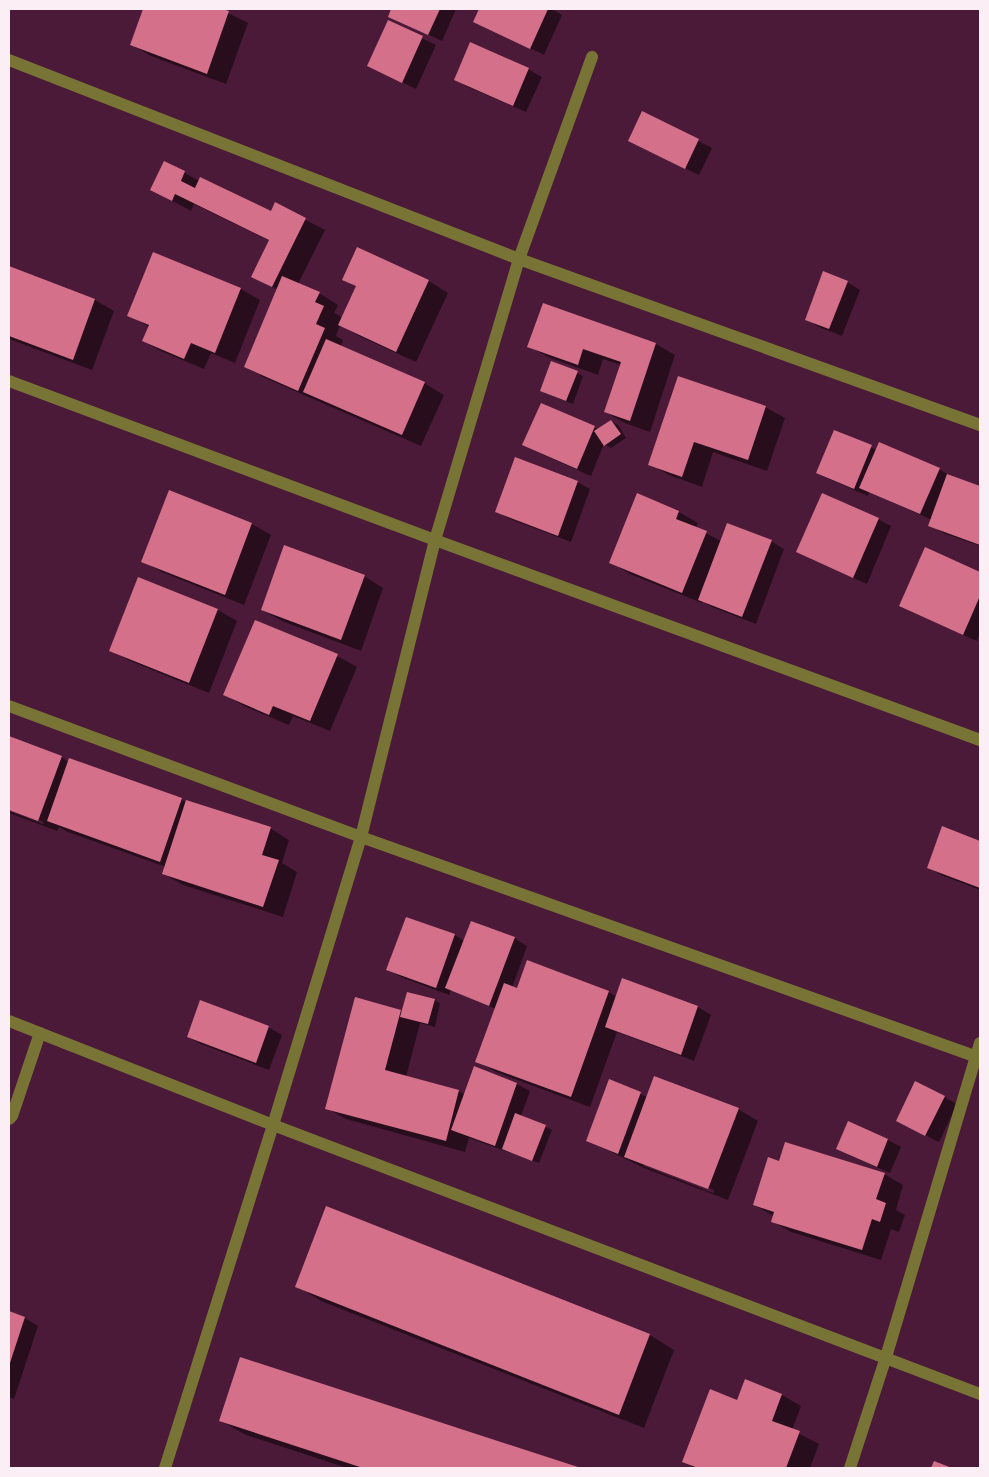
<svg xmlns="http://www.w3.org/2000/svg" width="989" height="1477" font-family="'Space Grotesk',sans-serif">
  <style>
    .shadow { fill: #0007; fill-rule: evenodd }
    .building { fill: #d47089 }
    .lines { fill: none; stroke-linecap: round; stroke-linejoin: round }
    .minor { stroke: #787435; stroke-width: 12 }
  </style>
  <rect width="100%" height="100%" fill="#4b1a38"/>
  <!-- shadow -->
  <g class="shadow">
    <path d="M 145,9 L 220,9 L 248,23 L 226,84 L 151,56 L 131,44 Z"/>
    <path d="M 393,9 L 456,9 L 442,41 L 389,16 Z"/>
    <path d="M 480,9 L 552,9 L 562,15 L 544,55 L 475,21 Z"/>
    <path d="M 389,22 L 436,45 L 416,89 L 369,66 Z"/>
    <path d="M 528,69 L 542,77 L 526,112 L 468,87 L 455,79 Z"/>
    <path d="M 643,113 L 712,148 L 699,175 L 629,141 Z"/>
    <path d="M 165,163 L 200,181 L 272,213 L 275,204 L 325,230 L 298,284 L 319,293 L 338,305 L 334,313 L 343,318 L 357,287 L 344,279 L 358,248 L 429,281 L 448,293 L 416,362 L 359,336 L 340,325 L 336,336 L 343,340 L 341,346 L 424,383 L 444,395 L 421,446 L 265,378 L 245,366 L 278,290 L 253,277 L 270,241 L 194,204 L 191,211 L 152,190 Z"/>
    <path d="M 154,253 L 241,289 L 260,300 L 235,363 L 211,353 L 204,369 L 163,352 L 143,341 L 149,327 L 129,315 Z"/>
    <path d="M 9,267 L 95,300 L 114,311 L 92,370 L 9,339 Z"/>
    <path d="M 847,282 L 860,290 L 842,336 L 819,327 L 806,319 Z"/>
    <path d="M 543,304 L 656,344 L 675,355 L 650,432 L 625,423 L 605,412 L 621,365 L 603,359 L 598,375 L 548,357 L 528,346 Z"/>
    <path d="M 577,373 L 583,376 L 573,404 L 541,391 Z"/>
    <path d="M 679,378 L 765,407 L 785,418 L 767,471 L 713,452 L 702,487 L 669,475 L 650,464 Z"/>
    <path d="M 541,404 L 599,430 L 611,421 L 618,425 L 626,438 L 611,448 L 604,444 L 591,476 L 537,452 L 524,445 Z"/>
    <path d="M 835,432 L 877,450 L 939,469 L 952,477 L 980,487 L 980,546 L 943,533 L 930,525 L 932,520 L 869,492 L 868,496 L 831,480 L 817,473 Z"/>
    <path d="M 577,482 L 590,489 L 571,542 L 510,519 L 497,512 Z"/>
    <path d="M 170,491 L 252,524 L 271,535 L 244,605 L 162,572 L 143,561 Z"/>
    <path d="M 679,512 L 698,523 L 696,528 L 721,541 L 771,541 L 784,549 L 756,624 L 712,607 L 702,601 L 702,603 L 630,574 L 611,562 Z"/>
    <path d="M 878,519 L 891,526 L 867,584 L 811,559 L 797,552 Z"/>
    <path d="M 926,549 L 980,573 L 980,633 L 977,641 L 914,613 L 901,606 Z"/>
    <path d="M 364,576 L 383,588 L 361,651 L 282,621 L 262,610 Z"/>
    <path d="M 218,610 L 237,621 L 209,693 L 130,661 L 111,650 Z"/>
    <path d="M 256,621 L 337,656 L 357,667 L 330,731 L 293,716 L 289,725 L 244,706 L 225,695 Z"/>
    <path d="M 9,737 L 61,757 L 69,762 L 70,759 L 187,802 L 270,828 L 289,840 L 282,863 L 297,872 L 283,917 L 183,885 L 164,874 L 166,867 L 68,832 L 59,827 L 57,831 L 9,813 L 9,811 L 43,824 L 44,822 L 9,809 Z"/>
    <path d="M 943,827 L 980,842 L 980,890 L 941,875 L 928,867 Z"/>
    <path d="M 407,918 L 455,935 L 464,941 L 514,938 L 527,946 L 512,988 L 517,990 L 608,992 L 617,997 L 623,980 L 698,1007 L 711,1015 L 694,1061 L 617,1032 L 590,1107 L 496,1072 L 477,1061 L 496,1009 L 451,990 L 449,995 L 401,977 L 388,970 Z"/>
    <path d="M 434,1000 L 440,1003 L 435,1027 L 420,1023 L 406,1077 L 459,1091 L 465,1095 L 475,1068 L 517,1084 L 530,1091 L 521,1116 L 552,1130 L 539,1163 L 469,1138 L 465,1152 L 346,1119 L 327,1108 L 400,1011 L 403,1012 Z"/>
    <path d="M 268,1027 L 282,1035 L 269,1070 L 201,1044 L 188,1037 Z"/>
    <path d="M 610,1081 L 647,1097 L 738,1109 L 758,1121 L 728,1200 L 644,1168 L 587,1140 ZM 644,1163 L 714,1190 L 713,1193 L 644,1166 Z"/>
    <path d="M 944,1097 L 957,1104 L 939,1142 L 911,1128 Z"/>
    <path d="M 848,1123 L 888,1140 L 901,1147 L 890,1173 L 851,1156 L 838,1149 Z"/>
    <path d="M 780,1162 L 884,1174 L 903,1185 L 896,1210 L 905,1215 L 899,1232 L 891,1229 L 881,1260 L 791,1232 L 772,1221 L 774,1216 L 754,1205 Z"/>
    <path d="M 327,1208 L 650,1335 L 674,1350 L 644,1428 L 321,1301 L 297,1286 Z"/>
    <path d="M 9,1313 L 25,1318 L 38,1326 L 14,1399 L 9,1397 Z"/>
    <path d="M 241,1358 L 578,1468 L 347,1468 L 246,1435 L 221,1421 Z"/>
    <path d="M 782,1395 L 801,1406 L 792,1430 L 819,1444 L 810,1468 L 695,1468 L 683,1462 Z"/>
  </g>
  <!-- building -->
  <g class="building">
    <path d="M 143,9 L 223,9 L 229,11 L 207,74 L 130,45 Z"/>
    <path d="M 391,9 L 440,9 L 428,35 L 388,17 Z"/>
    <path d="M 479,9 L 548,9 L 530,49 L 473,22 Z"/>
    <path d="M 388,20 L 423,36 L 402,83 L 367,66 Z"/>
    <path d="M 470,42 L 529,68 L 513,106 L 454,80 Z"/>
    <path d="M 642,111 L 699,139 L 685,169 L 628,141 Z"/>
    <path d="M 164,161 L 185,171 L 181,181 L 195,188 L 200,177 L 271,211 L 275,202 L 306,218 L 272,287 L 251,277 L 269,240 L 175,194 L 172,201 L 150,190 Z"/>
    <path d="M 357,247 L 429,280 L 396,352 L 338,325 L 356,286 L 342,280 Z"/>
    <path d="M 153,252 L 241,288 L 215,353 L 191,343 L 184,359 L 142,341 L 149,325 L 127,316 Z"/>
    <path d="M 9,266 L 95,299 L 73,360 L 9,336 Z"/>
    <path d="M 823,271 L 848,281 L 829,329 L 805,320 Z"/>
    <path d="M 282,276 L 320,292 L 315,302 L 324,306 L 316,324 L 325,328 L 298,391 L 244,367 Z"/>
    <path d="M 543,303 L 656,343 L 630,421 L 604,412 L 621,362 L 583,349 L 578,365 L 527,347 Z"/>
    <path d="M 326,339 L 425,382 L 402,435 L 303,392 Z"/>
    <path d="M 551,361 L 578,371 L 566,401 L 540,391 Z"/>
    <path d="M 678,376 L 766,406 L 748,460 L 694,442 L 682,477 L 648,465 Z"/>
    <path d="M 541,403 L 595,426 L 577,469 L 522,445 Z"/>
    <path d="M 611,420 L 621,434 L 604,446 L 594,431 Z"/>
    <path d="M 834,430 L 872,445 L 854,489 L 816,473 Z"/>
    <path d="M 879,442 L 940,468 L 920,514 L 859,488 Z"/>
    <path d="M 515,457 L 578,481 L 558,536 L 495,512 Z"/>
    <path d="M 947,474 L 980,486 L 980,545 L 928,526 Z"/>
    <path d="M 169,490 L 252,523 L 225,595 L 141,562 Z"/>
    <path d="M 637,493 L 679,511 L 676,519 L 707,531 L 682,593 L 609,563 Z"/>
    <path d="M 822,493 L 879,518 L 853,578 L 796,552 Z"/>
    <path d="M 727,523 L 772,540 L 742,617 L 698,600 Z"/>
    <path d="M 284,545 L 365,575 L 341,640 L 261,610 Z"/>
    <path d="M 925,547 L 980,572 L 980,596 L 963,635 L 899,606 Z"/>
    <path d="M 138,577 L 218,609 L 189,683 L 109,651 Z"/>
    <path d="M 255,620 L 338,654 L 310,721 L 273,706 L 269,715 L 223,695 Z"/>
    <path d="M 9,736 L 62,756 L 38,821 L 9,810 Z"/>
    <path d="M 69,758 L 182,798 L 160,862 L 47,821 Z"/>
    <path d="M 186,800 L 271,827 L 262,855 L 279,860 L 263,907 L 162,874 Z"/>
    <path d="M 942,826 L 980,841 L 980,888 L 927,868 Z"/>
    <path d="M 406,917 L 455,934 L 436,988 L 386,970 Z"/>
    <path d="M 471,921 L 515,937 L 489,1006 L 445,988 Z"/>
    <path d="M 527,960 L 609,991 L 571,1097 L 475,1062 L 504,983 L 517,988 Z"/>
    <path d="M 622,978 L 698,1006 L 681,1055 L 605,1027 Z"/>
    <path d="M 407,992 L 435,999 L 428,1024 L 400,1017 Z"/>
    <path d="M 355,997 L 401,1010 L 385,1070 L 459,1090 L 446,1141 L 325,1109 Z"/>
    <path d="M 200,1000 L 269,1026 L 256,1063 L 187,1037 Z"/>
    <path d="M 474,1066 L 517,1083 L 495,1146 L 451,1130 Z"/>
    <path d="M 654,1076 L 739,1108 L 708,1189 L 624,1157 Z"/>
    <path d="M 609,1079 L 641,1092 L 618,1154 L 586,1141 Z"/>
    <path d="M 915,1081 L 945,1096 L 925,1136 L 896,1121 Z"/>
    <path d="M 515,1113 L 546,1125 L 532,1161 L 502,1149 Z"/>
    <path d="M 848,1121 L 888,1139 L 877,1167 L 836,1149 Z"/>
    <path d="M 785,1142 L 885,1173 L 876,1199 L 886,1203 L 880,1222 L 872,1219 L 862,1250 L 771,1222 L 774,1212 L 753,1205 L 768,1157 L 779,1161 Z"/>
    <path d="M 326,1206 L 650,1334 L 619,1415 L 295,1287 Z"/>
    <path d="M 9,1311 L 25,1317 L 9,1366 Z"/>
    <path d="M 240,1357 L 581,1468 L 363,1468 L 219,1421 Z"/>
    <path d="M 745,1379 L 782,1394 L 772,1421 L 800,1431 L 786,1468 L 698,1468 L 682,1462 L 710,1389 L 737,1400 Z"/>
    <path d="M 934,1461 L 952,1468 L 931,1468 Z"/>
  </g>
  <g class="lines">
    <!-- minor -->
    <g class="minor">
      <path d="M 9,60 L 519,259 L 980,425"/>
      <path d="M 9,381 L 435,540 L 980,740"/>
      <path d="M 9,706 L 361,837 L 980,1058"/>
      <path d="M 9,1021 L 273,1125 L 980,1394"/>
      <path d="M 9,1119 L 12,1116 L 40,1033"/>
      <path d="M 165,1468 L 273,1125 L 361,837 L 435,540 L 519,259 L 592,57"/>
      <path d="M 850,1468 L 886,1357 L 980,1043"/>
    </g>
  </g>
  <!-- border -->
  <rect width="989" height="1477" fill="none" stroke="#fbeef4" stroke-width="20"/>
</svg>
